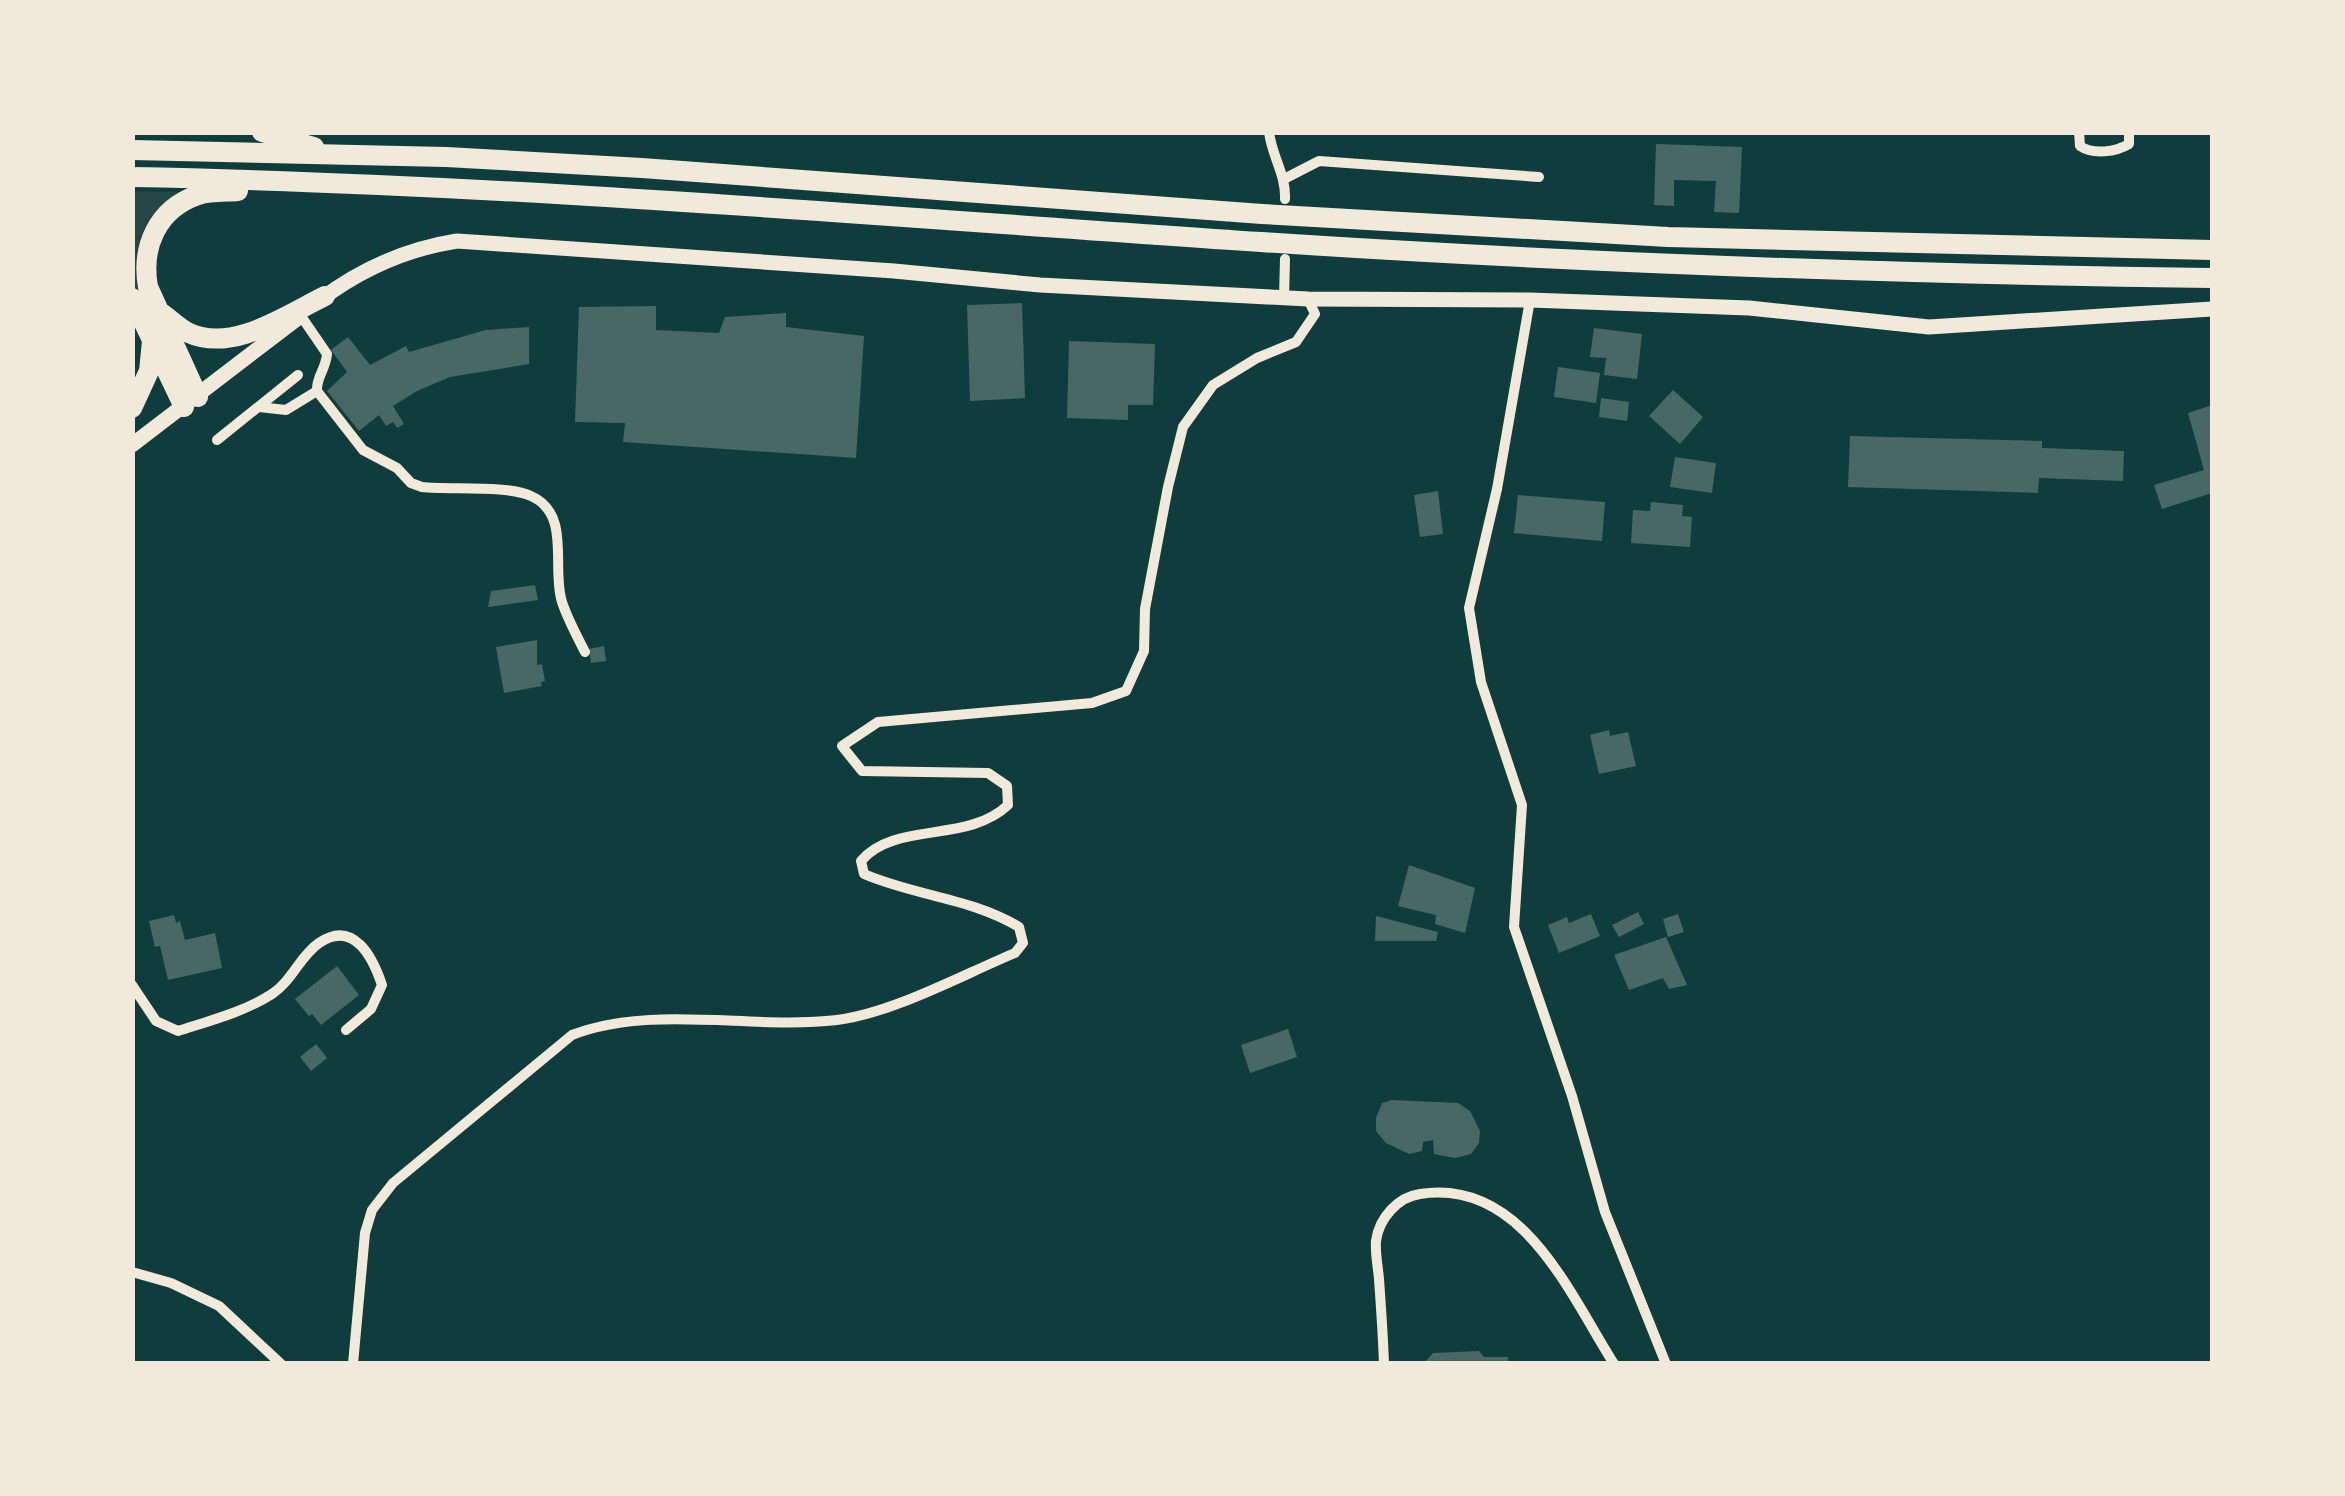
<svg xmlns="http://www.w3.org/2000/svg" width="2345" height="1496" font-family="Ubuntu,sans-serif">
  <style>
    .green { fill: #244646 }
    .building { fill: #486865 }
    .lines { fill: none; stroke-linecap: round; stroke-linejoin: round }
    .minor { stroke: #f1e9da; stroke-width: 10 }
    .tertiary { stroke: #f1e9da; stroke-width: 15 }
    .trunk { stroke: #f1e9da; stroke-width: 20 }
  </style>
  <rect width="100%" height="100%" fill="#0f3d3e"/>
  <!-- green -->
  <path class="green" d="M 133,191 L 182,192 C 142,234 135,238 140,298 L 133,286 Z"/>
  <!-- building -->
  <g class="building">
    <path d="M 1656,144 L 1742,147 L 1739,213 L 1714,212 L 1716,181 L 1674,180 L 1674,206 L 1654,205 Z"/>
    <path d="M 1022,303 L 1025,398 L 970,401 L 967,305 Z"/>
    <path d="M 656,306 L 656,330 L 719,333 L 725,317 L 786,313 L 786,327 L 864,336 L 856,458 L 623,442 L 625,423 L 575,422 L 579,307 Z"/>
    <path d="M 529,327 L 529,364 L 450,377 L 417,391 L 393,406 L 404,424 L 397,428 L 393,422 L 386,426 L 379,415 L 359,431 L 327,391 L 347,372 L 331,350 L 348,337 L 370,365 L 406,346 L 409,352 L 486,330 Z"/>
    <path d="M 1594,328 L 1642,334 L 1637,379 L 1604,375 L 1606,358 L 1590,357 Z"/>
    <path d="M 1069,341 L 1155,344 L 1153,405 L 1128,405 L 1128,420 L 1067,418 Z"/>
    <path d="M 1558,367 L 1600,373 L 1596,403 L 1554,397 Z"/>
    <path d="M 1673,390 L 1703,417 L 1680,444 L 1649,416 Z"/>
    <path d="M 1601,398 L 1629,402 L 1627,421 L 1599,417 Z"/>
    <path d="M 2212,405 L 2212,493 L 2162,509 L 2154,485 L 2204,470 L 2188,413 Z"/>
    <path d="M 1850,436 L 2042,441 L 2042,448 L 2124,451 L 2123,481 L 2039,478 L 2038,493 L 1848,487 Z"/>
    <path d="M 1675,457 L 1716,463 L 1712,493 L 1670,487 Z"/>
    <path d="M 1438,491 L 1443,534 L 1420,537 L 1414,495 Z"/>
    <path d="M 1518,495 L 1605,502 L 1602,541 L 1514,533 Z"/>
    <path d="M 1651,502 L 1683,505 L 1682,516 L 1692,517 L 1690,547 L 1631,543 L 1633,510 L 1650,511 Z"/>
    <path d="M 535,585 L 538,600 L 488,607 L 491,591 Z"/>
    <path d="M 537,640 L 537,665 L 542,664 L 545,681 L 541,682 L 542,686 L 504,693 L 496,647 Z"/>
    <path d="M 604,646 L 606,661 L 591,663 L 589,649 Z"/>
    <path d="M 1609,730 L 1610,736 L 1628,732 L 1636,766 L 1599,774 L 1590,735 Z"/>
    <path d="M 1409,865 L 1475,888 L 1465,933 L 1435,924 L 1436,915 L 1398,906 Z"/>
    <path d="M 1638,912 L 1644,924 L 1619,937 L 1612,925 Z"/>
    <path d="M 1591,914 L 1600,936 L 1559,953 L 1548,925 L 1567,917 L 1569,923 Z"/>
    <path d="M 1678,914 L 1684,932 L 1668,937 L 1663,919 Z"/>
    <path d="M 174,915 L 176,923 L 180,921 L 185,940 L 215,933 L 222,968 L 168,980 L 160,946 L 155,947 L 149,921 Z"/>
    <path d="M 1376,916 L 1438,932 L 1436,941 L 1375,941 Z"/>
    <path d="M 1666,937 L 1687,985 L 1669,989 L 1663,978 L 1629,990 L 1614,955 Z"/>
    <path d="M 337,966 L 359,995 L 321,1025 L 312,1014 L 309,1016 L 295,999 Z"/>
    <path d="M 1288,1029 L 1297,1057 L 1250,1073 L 1241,1045 Z"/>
    <path d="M 316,1044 L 327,1058 L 311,1071 L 300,1057 Z"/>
    <path d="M 1392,1100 L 1458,1103 L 1470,1111 L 1480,1131 L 1479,1143 L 1471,1154 L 1455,1158 L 1434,1154 L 1433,1140 L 1423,1142 L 1422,1151 L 1409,1154 L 1386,1143 L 1376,1131 L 1376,1118 L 1382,1103 Z"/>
    <path d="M 1479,1351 L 1484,1357 L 1508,1357 L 1509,1364 L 1423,1364 L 1433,1353 Z"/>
  </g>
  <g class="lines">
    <!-- minor -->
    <g class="minor">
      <path d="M 1269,132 C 1272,157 1286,174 1285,199"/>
      <path d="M 2079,132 L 2080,146 C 2093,155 2116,152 2129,144 L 2129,132"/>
      <path d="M 1286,178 L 1319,161 L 1539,177"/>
      <path d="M 1284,298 L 1285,259"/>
      <path d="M 1530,300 L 1497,489 L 1469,608 L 1481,682 L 1522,805 L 1514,927 L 1572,1096 L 1605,1212 L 1666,1364"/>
      <path d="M 301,316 L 327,354 C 326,369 316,377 317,391 L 363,450 L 397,468 L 411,483 L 422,487 C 451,490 508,485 531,496 C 572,514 551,568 562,602 C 568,620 577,636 585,652"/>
      <path d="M 259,407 L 286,410 L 317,391"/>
      <path d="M 217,440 L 298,375"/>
      <path d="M 132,985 L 156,1021 L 178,1031 C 209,1021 244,1012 272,994 C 292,981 300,956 319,943 C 354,919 373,958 382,985 L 371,1009 L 346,1030"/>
      <path d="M 132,1272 L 171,1283 L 219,1306 L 281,1364"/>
      <path d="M 353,1364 L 365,1233 L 372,1210 L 393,1183 L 572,1035 C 652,1004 752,1030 837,1020 C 893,1013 962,975 1015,953 L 1023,943 L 1019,927 C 971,898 915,896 864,874 L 861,861 C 894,821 967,844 1008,805 L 1007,786 L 988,773 L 862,771 L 842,746 L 878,722 L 1092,703 L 1126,691 L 1144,651 L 1145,609 L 1168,487 L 1183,427 L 1213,385 L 1257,358 L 1296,342 L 1315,314 L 1308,299"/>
      <path d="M 1384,1364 C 1383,1335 1381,1307 1379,1279 C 1378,1267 1375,1253 1376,1241 C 1379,1218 1398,1197 1420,1194 C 1522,1178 1569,1293 1614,1364"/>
    </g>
    <!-- tertiary -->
    <g class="tertiary">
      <path d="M 320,300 C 361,269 406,249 457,241 L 894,271 L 1040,285 L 1308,299 L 1530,300 L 1749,308 L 1929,327 L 2212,309"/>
      <path d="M 132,445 L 298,318"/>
    </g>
    <!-- trunk -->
    <g class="trunk">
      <path d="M 262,132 L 314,147"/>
      <path d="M 132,150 L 446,157 L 642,168 L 1262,214 L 1668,237 L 2212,250"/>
      <path d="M 132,177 C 510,184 885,217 1261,242 C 1578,263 1895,274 2212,278"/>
      <path d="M 132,298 L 184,407"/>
      <path d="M 163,314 C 171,320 180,329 189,333 C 233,353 286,315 325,296"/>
      <path d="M 198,397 L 148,287 C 141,247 157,209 198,195 C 210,191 225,192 238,191"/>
      <path d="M 132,408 L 149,371 L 152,341"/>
    </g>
  </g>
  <!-- border -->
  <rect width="2345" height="1496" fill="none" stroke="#f1e9da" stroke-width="270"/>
</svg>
